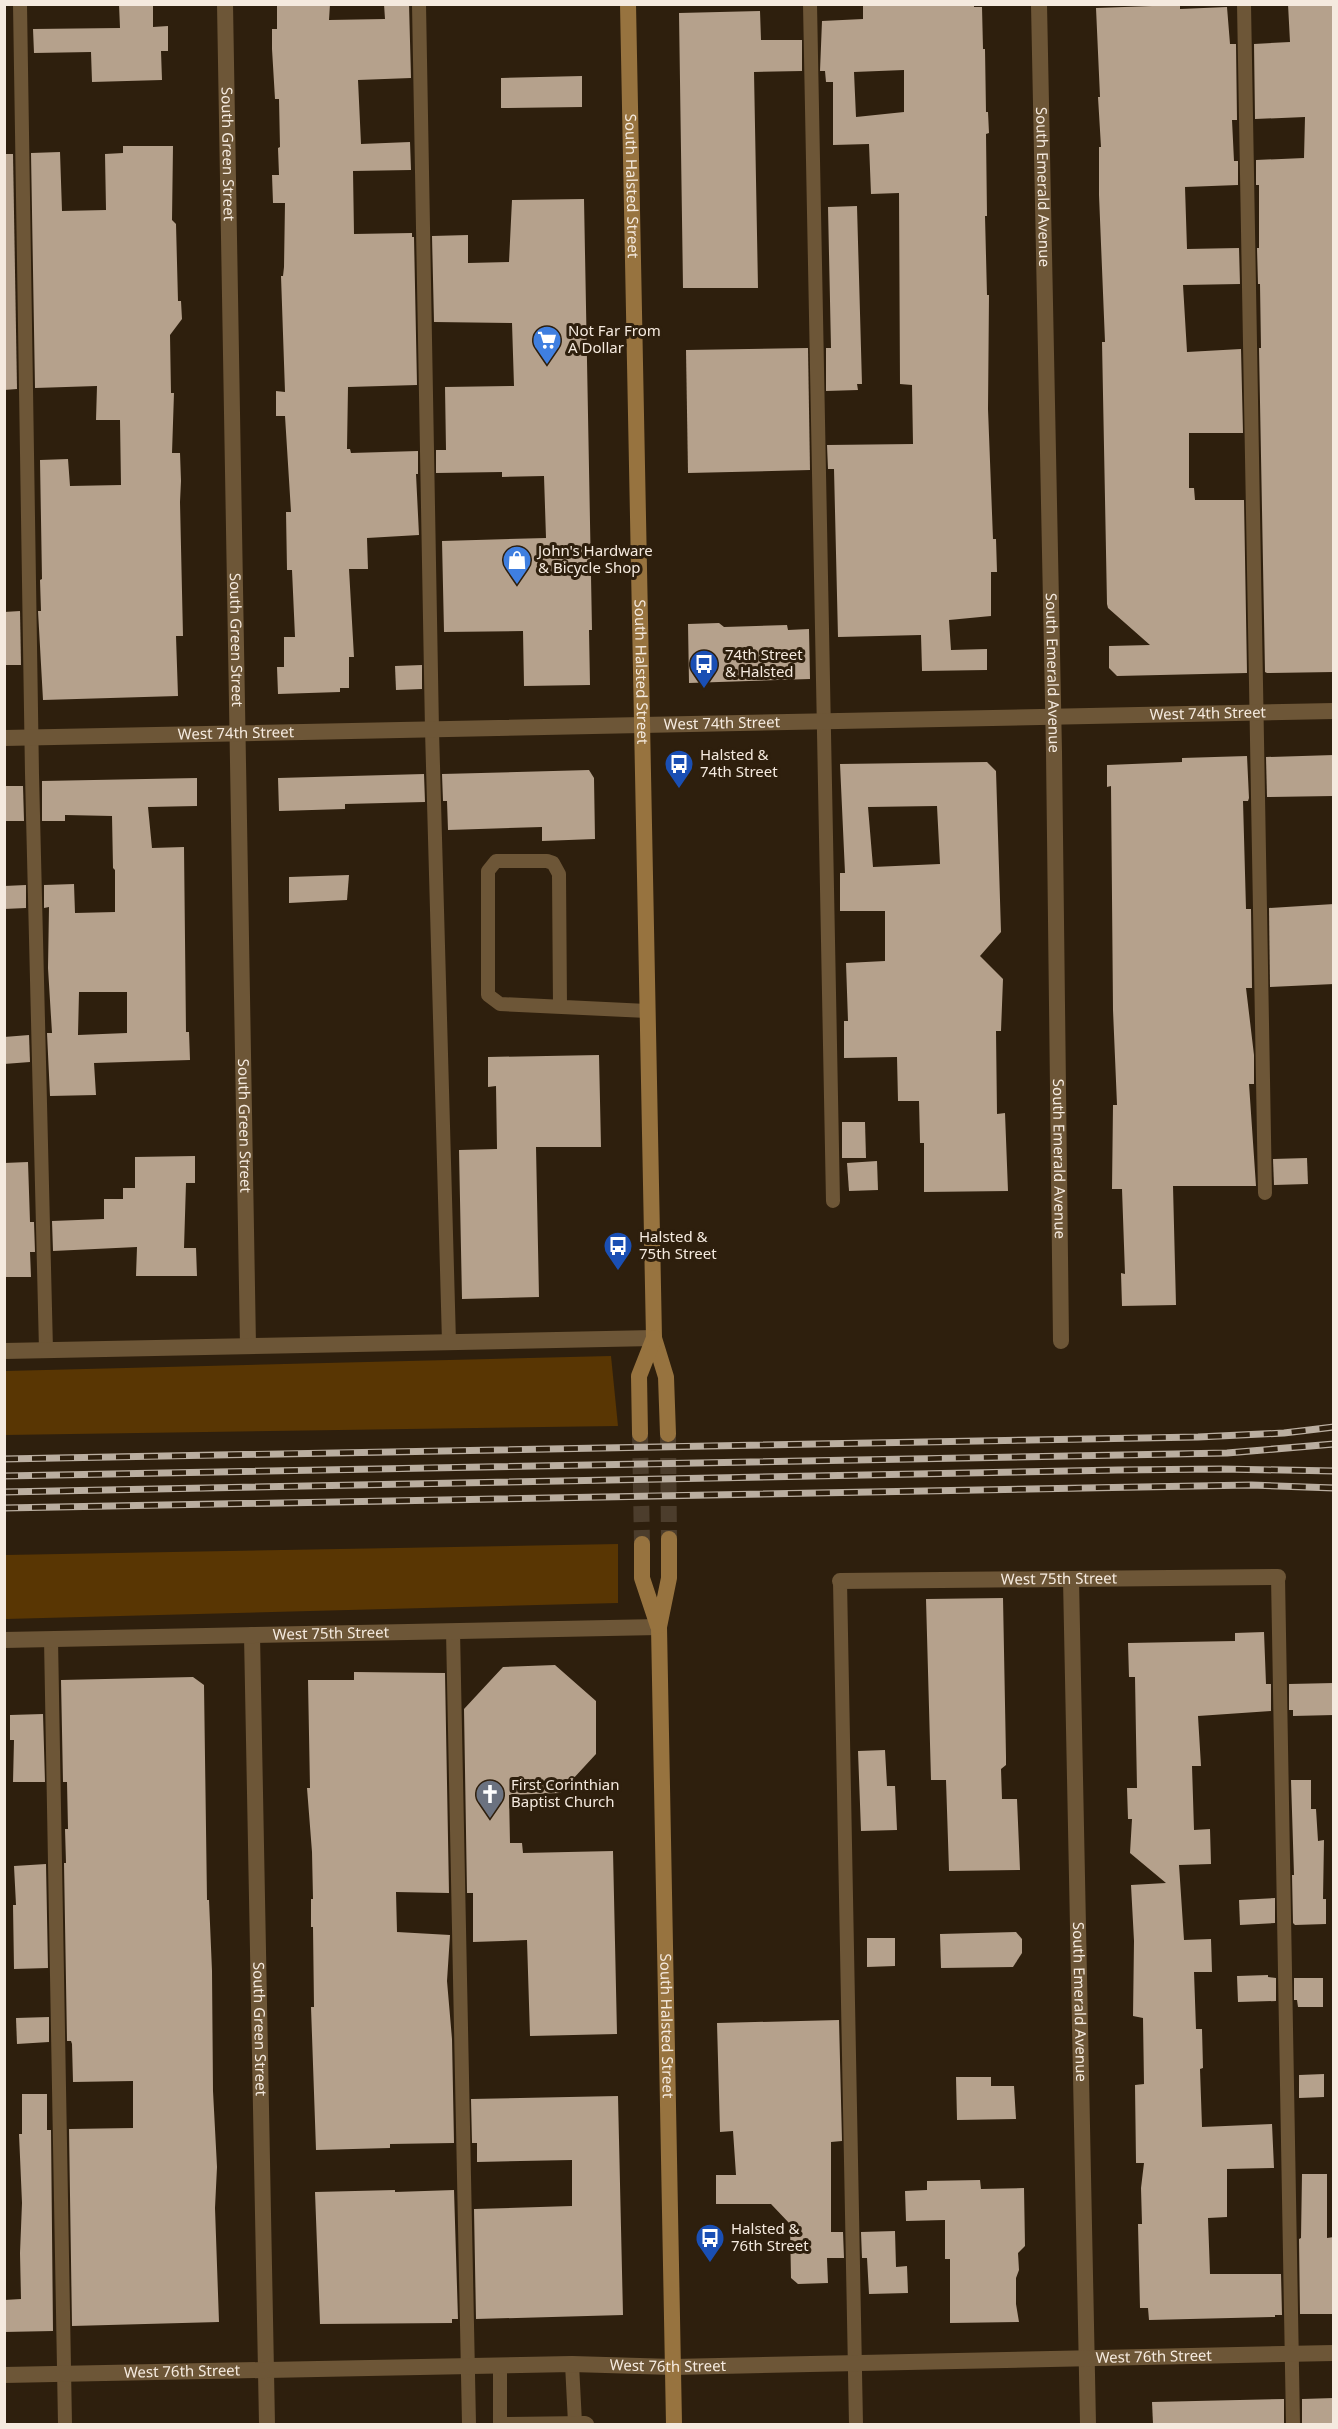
<svg xmlns="http://www.w3.org/2000/svg" width="1338" height="2429" font-family="'Noto Sans',sans-serif">
  <style>
    .green { fill: #593603 }
    .building { fill: #b5a18c; fill-rule: evenodd }
    .lines { fill: none; stroke-linecap: round; stroke-linejoin: round }
    .secondary-tunnel { stroke: #4c3d2c; stroke-width: 16; stroke-dasharray: 16 8; stroke-linecap: butt }
    .service { stroke: #6d5637; stroke-width: 14 }
    .minor { stroke: #6d5637; stroke-width: 16 }
    .tertiary { stroke: #6d5637; stroke-width: 16 }
    .secondary { stroke: #97733f; stroke-width: 16 }
    .rail-casing { stroke: #baaea0; stroke-width: 7 }
    .rail { stroke: #2e1f0d; stroke-width: 4.5; stroke-dasharray: 14; stroke-linecap: butt }
    .labels { text-anchor: middle; stroke-width: 6; stroke-linejoin: round; paint-order: stroke }
    .street-label { font-size: 15px; fill: #f5eadf; stroke: #2e1f0d }
    .poi-label { font-size: 15px; fill: #f5eadf; stroke: #2e1f0d; text-anchor: start }
  </style>
  <rect width="100%" height="100%" fill="#2e1f0d"/>
  <!-- green -->
  <g class="green">
    <path d="M 611,1356 L 618,1426 L 5,1435 L 5,1371 Z"/>
    <path d="M 618,1544 L 618,1603 L 5,1619 L 5,1555 Z"/>
  </g>
  <!-- building -->
  <g class="building">
    <path d="M 119,4 L 153,4 L 153,27 L 168,26 L 168,51 L 161,51 L 162,80 L 92,82 L 91,52 L 34,53 L 33,29 L 120,28 Z"/>
    <path d="M 277,4 L 330,4 L 329,20 L 385,19 L 384,4 L 409,4 L 411,78 L 358,80 L 361,144 L 410,142 L 411,170 L 353,171 L 354,234 L 412,233 L 412,237 L 414,237 L 417,385 L 348,387 L 347,449 L 350,449 L 351,453 L 418,451 L 418,474 L 416,474 L 419,535 L 367,538 L 368,569 L 349,569 L 354,657 L 349,657 L 349,688 L 340,688 L 340,692 L 278,694 L 277,667 L 284,667 L 284,637 L 295,637 L 292,570 L 287,570 L 286,512 L 291,512 L 285,416 L 276,416 L 276,391 L 285,392 L 281,276 L 283,276 L 284,267 L 285,203 L 273,203 L 272,175 L 279,175 L 278,148 L 280,147 L 279,99 L 275,99 L 272,49 L 272,29 L 277,29 Z"/>
    <path d="M 863,4 L 974,4 L 974,7 L 982,7 L 983,49 L 985,49 L 986,112 L 988,112 L 989,133 L 986,134 L 987,216 L 985,216 L 987,295 L 989,295 L 988,409 L 993,539 L 996,539 L 997,572 L 991,572 L 991,616 L 949,620 L 951,650 L 987,649 L 987,670 L 922,671 L 921,635 L 838,637 L 834,469 L 828,469 L 827,445 L 913,444 L 912,385 L 900,384 L 899,193 L 871,194 L 869,144 L 833,145 L 833,82 L 826,82 L 825,71 L 820,71 L 822,21 L 863,19 ZM 904,70 L 904,112 L 856,117 L 854,72 Z"/>
    <path d="M 1288,4 L 1334,4 L 1334,672 L 1267,673 L 1265,672 L 1259,348 L 1261,348 L 1260,284 L 1258,284 L 1257,248 L 1259,248 L 1259,185 L 1256,185 L 1256,160 L 1304,158 L 1305,117 L 1255,119 L 1254,44 L 1290,42 Z"/>
    <path d="M 1180,5 L 1180,9 L 1227,7 L 1230,44 L 1236,44 L 1237,120 L 1232,120 L 1234,161 L 1238,161 L 1238,185 L 1185,187 L 1187,249 L 1239,248 L 1240,284 L 1183,285 L 1187,352 L 1241,349 L 1243,433 L 1189,433 L 1189,488 L 1194,488 L 1195,500 L 1244,500 L 1247,673 L 1117,676 L 1109,668 L 1109,646 L 1150,645 L 1108,608 L 1107,604 L 1102,342 L 1105,342 L 1099,195 L 1099,147 L 1101,147 L 1098,97 L 1100,97 L 1096,8 Z"/>
    <path d="M 760,11 L 761,40 L 802,40 L 802,71 L 754,72 L 758,288 L 683,288 L 679,13 Z"/>
    <path d="M 582,76 L 582,107 L 501,108 L 501,78 Z"/>
    <path d="M 123,146 L 173,146 L 172,220 L 176,224 L 178,301 L 181,301 L 182,319 L 170,335 L 171,393 L 174,393 L 172,453 L 180,453 L 181,481 L 180,502 L 183,636 L 176,636 L 178,696 L 43,700 L 38,611 L 41,611 L 40,580 L 42,579 L 40,460 L 68,459 L 70,486 L 121,485 L 120,420 L 96,420 L 97,386 L 35,388 L 31,153 L 60,152 L 62,211 L 106,210 L 105,154 L 123,153 Z"/>
    <path d="M 4,154 L 13,154 L 17,389 L 4,390 Z"/>
    <path d="M 584,199 L 592,630 L 589,630 L 590,685 L 524,686 L 523,631 L 444,632 L 442,541 L 546,538 L 544,476 L 502,477 L 502,472 L 436,473 L 436,450 L 446,450 L 445,387 L 514,386 L 512,323 L 434,322 L 432,236 L 468,235 L 468,263 L 509,262 L 512,200 Z"/>
    <path d="M 857,206 L 862,384 L 857,384 L 858,390 L 826,391 L 826,348 L 831,348 L 828,207 Z"/>
    <path d="M 808,348 L 810,470 L 688,473 L 686,350 Z"/>
    <path d="M 20,611 L 21,665 L 4,665 L 4,612 Z"/>
    <path d="M 719,623 L 724,627 L 787,625 L 788,630 L 809,629 L 810,679 L 689,683 L 688,624 Z"/>
    <path d="M 422,665 L 422,689 L 396,690 L 395,666 Z"/>
    <path d="M 1334,755 L 1334,796 L 1267,797 L 1266,757 Z"/>
    <path d="M 1247,756 L 1249,798 L 1248,801 L 1243,801 L 1246,909 L 1251,909 L 1252,988 L 1246,988 L 1254,1055 L 1254,1084 L 1249,1084 L 1256,1186 L 1173,1186 L 1176,1305 L 1122,1306 L 1121,1273 L 1125,1274 L 1122,1189 L 1112,1189 L 1113,1105 L 1117,1105 L 1113,1010 L 1111,786 L 1107,787 L 1107,765 L 1182,762 L 1182,758 Z"/>
    <path d="M 987,762 L 996,771 L 1001,932 L 980,956 L 1003,979 L 1001,1031 L 996,1031 L 997,1114 L 1005,1113 L 1008,1191 L 924,1192 L 924,1143 L 920,1143 L 919,1101 L 898,1101 L 897,1057 L 844,1058 L 844,1021 L 848,1021 L 846,963 L 885,961 L 885,911 L 840,911 L 840,873 L 845,873 L 840,764 ZM 937,806 L 940,864 L 873,867 L 868,807 Z"/>
    <path d="M 589,770 L 594,778 L 595,839 L 542,841 L 542,827 L 448,830 L 447,801 L 443,801 L 442,774 Z"/>
    <path d="M 424,774 L 425,802 L 345,804 L 345,809 L 279,811 L 278,778 Z"/>
    <path d="M 197,778 L 197,806 L 148,807 L 152,848 L 184,847 L 186,1032 L 189,1032 L 190,1060 L 94,1063 L 96,1095 L 50,1096 L 47,1033 L 52,1033 L 48,968 L 49,907 L 44,908 L 44,885 L 74,884 L 75,913 L 115,912 L 115,870 L 113,868 L 112,816 L 65,815 L 65,821 L 42,821 L 42,781 ZM 79,992 L 127,992 L 127,1033 L 78,1035 Z"/>
    <path d="M 4,786 L 23,786 L 24,821 L 4,821 Z"/>
    <path d="M 349,875 L 347,900 L 289,903 L 289,877 Z"/>
    <path d="M 26,885 L 26,908 L 4,909 L 4,886 Z"/>
    <path d="M 1334,904 L 1334,984 L 1270,987 L 1269,908 Z"/>
    <path d="M 29,1035 L 30,1062 L 4,1064 L 4,1037 Z"/>
    <path d="M 599,1055 L 601,1147 L 536,1147 L 539,1297 L 462,1299 L 459,1150 L 497,1149 L 496,1086 L 488,1087 L 488,1057 Z"/>
    <path d="M 842,1122 L 865,1122 L 866,1158 L 842,1158 Z"/>
    <path d="M 195,1156 L 195,1183 L 186,1183 L 184,1248 L 196,1248 L 197,1276 L 136,1276 L 137,1247 L 53,1251 L 52,1221 L 104,1219 L 104,1199 L 123,1199 L 123,1188 L 135,1188 L 135,1157 Z"/>
    <path d="M 1307,1158 L 1308,1184 L 1274,1185 L 1273,1159 Z"/>
    <path d="M 877,1161 L 878,1190 L 849,1191 L 847,1163 Z"/>
    <path d="M 28,1162 L 30,1222 L 34,1222 L 35,1252 L 30,1252 L 31,1277 L 4,1277 L 4,1163 Z"/>
    <path d="M 1003,1598 L 1006,1757 L 1006,1765 L 1001,1769 L 1002,1799 L 1017,1799 L 1020,1870 L 949,1871 L 946,1780 L 931,1780 L 926,1599 Z"/>
    <path d="M 1264,1632 L 1266,1684 L 1271,1684 L 1271,1711 L 1198,1716 L 1201,1766 L 1192,1766 L 1194,1830 L 1210,1829 L 1211,1864 L 1179,1865 L 1184,1940 L 1211,1939 L 1212,1972 L 1194,1972 L 1196,2029 L 1202,2029 L 1203,2068 L 1200,2069 L 1202,2127 L 1272,2124 L 1274,2168 L 1227,2169 L 1227,2217 L 1208,2218 L 1210,2274 L 1281,2274 L 1282,2315 L 1275,2315 L 1275,2317 L 1149,2320 L 1148,2308 L 1140,2308 L 1138,2224 L 1142,2224 L 1141,2188 L 1144,2163 L 1136,2163 L 1135,2085 L 1144,2084 L 1143,2018 L 1133,2016 L 1134,1941 L 1131,1885 L 1166,1883 L 1130,1853 L 1132,1819 L 1128,1819 L 1127,1788 L 1137,1788 L 1136,1736 L 1135,1677 L 1129,1677 L 1128,1643 L 1235,1641 L 1235,1633 Z"/>
    <path d="M 555,1665 L 596,1701 L 596,1754 L 560,1793 L 509,1795 L 510,1843 L 522,1843 L 523,1853 L 613,1851 L 617,2034 L 530,2036 L 527,1940 L 473,1942 L 473,1893 L 467,1893 L 464,1709 L 503,1667 Z"/>
    <path d="M 354,1672 L 445,1673 L 449,1893 L 396,1892 L 397,1932 L 450,1935 L 447,1981 L 452,2039 L 454,2143 L 390,2144 L 390,2148 L 316,2150 L 311,2007 L 314,2007 L 313,1927 L 311,1927 L 311,1899 L 313,1899 L 312,1852 L 307,1788 L 310,1788 L 308,1680 L 354,1680 Z"/>
    <path d="M 193,1677 L 204,1685 L 207,1900 L 209,1900 L 212,1971 L 213,2091 L 217,2167 L 215,2208 L 219,2322 L 72,2326 L 69,2129 L 133,2128 L 133,2081 L 73,2082 L 72,2044 L 71,2041 L 67,2041 L 64,1863 L 66,1863 L 65,1829 L 68,1829 L 67,1782 L 63,1782 L 61,1680 Z"/>
    <path d="M 1334,1683 L 1334,1715 L 1293,1716 L 1293,1710 L 1289,1710 L 1289,1684 Z"/>
    <path d="M 43,1714 L 45,1782 L 13,1782 L 14,1740 L 10,1740 L 10,1715 Z"/>
    <path d="M 885,1750 L 887,1786 L 895,1786 L 897,1830 L 861,1831 L 858,1751 Z"/>
    <path d="M 1291,1780 L 1311,1780 L 1311,1809 L 1316,1809 L 1318,1841 L 1324,1840 L 1323,1899 L 1326,1899 L 1326,1924 L 1295,1925 L 1293,1923 L 1292,1875 L 1294,1875 Z"/>
    <path d="M 46,1864 L 48,1968 L 14,1969 L 13,1905 L 16,1905 L 14,1866 Z"/>
    <path d="M 1275,1898 L 1275,1923 L 1240,1925 L 1239,1900 Z"/>
    <path d="M 1016,1932 L 1022,1939 L 1022,1953 L 1013,1967 L 941,1968 L 940,1934 Z"/>
    <path d="M 867,1938 L 895,1938 L 895,1966 L 867,1967 Z"/>
    <path d="M 1268,1975 L 1268,1977 L 1276,1978 L 1276,2001 L 1238,2002 L 1237,1976 Z"/>
    <path d="M 1294,1978 L 1323,1978 L 1323,2007 L 1298,2007 L 1297,2000 L 1294,2000 Z"/>
    <path d="M 49,2017 L 49,2042 L 17,2044 L 16,2018 Z"/>
    <path d="M 839,2020 L 842,2141 L 831,2142 L 831,2232 L 843,2232 L 844,2258 L 827,2258 L 828,2283 L 798,2284 L 791,2278 L 790,2224 L 771,2204 L 716,2204 L 716,2175 L 736,2175 L 733,2131 L 720,2132 L 717,2023 Z"/>
    <path d="M 1324,2074 L 1324,2097 L 1299,2098 L 1299,2075 Z"/>
    <path d="M 956,2077 L 991,2077 L 991,2086 L 1014,2086 L 1016,2119 L 957,2120 Z"/>
    <path d="M 22,2094 L 47,2094 L 47,2130 L 51,2130 L 53,2331 L 4,2332 L 4,2300 L 21,2299 L 20,2253 L 22,2203 L 19,2134 L 22,2134 Z"/>
    <path d="M 618,2096 L 623,2315 L 476,2319 L 474,2209 L 572,2206 L 572,2160 L 477,2162 L 477,2143 L 472,2143 L 471,2099 Z"/>
    <path d="M 1302,2174 L 1327,2174 L 1327,2238 L 1334,2237 L 1334,2314 L 1300,2314 L 1299,2239 L 1301,2238 Z"/>
    <path d="M 980,2180 L 981,2189 L 1024,2188 L 1025,2246 L 1018,2253 L 1019,2270 L 1016,2278 L 1016,2304 L 1019,2322 L 950,2323 L 950,2259 L 945,2259 L 945,2220 L 906,2221 L 905,2191 L 927,2190 L 927,2181 Z"/>
    <path d="M 395,2190 L 395,2192 L 454,2190 L 458,2319 L 452,2319 L 452,2323 L 320,2324 L 315,2192 Z"/>
    <path d="M 895,2231 L 896,2267 L 907,2266 L 908,2293 L 869,2294 L 867,2258 L 862,2258 L 861,2232 Z"/>
    <path d="M 1334,2398 L 1334,2424 L 1302,2424 L 1302,2399 Z"/>
    <path d="M 1284,2399 L 1284,2424 L 1153,2424 L 1152,2402 Z"/>
  </g>
  <g class="lines">
    <!-- secondary-tunnel -->
    <g class="secondary-tunnel">
      <path d="M 640,1434 L 642,1544"/>
      <path d="M 668,1434 L 669,1539"/>
    </g>
    <!-- service -->
    <g class="service">
      <path d="M 20,4 L 32,774 L 46,1350"/>
      <path d="M 419,4 L 432,730 L 449,1342"/>
      <path d="M 810,4 L 833,1201"/>
      <path d="M 1244,4 L 1265,1193"/>
      <path d="M 560,1007 L 559,874 L 553,863 L 547,861 L 496,861 L 488,871 L 488,995 L 500,1004 L 647,1011"/>
      <path d="M 1278,1577 L 1293,2424"/>
      <path d="M 840,1581 L 856,2424"/>
      <path d="M 453,1631 L 469,2424"/>
      <path d="M 51,1639 L 65,2424"/>
      <path d="M 572,2364 L 575,2423"/>
      <path d="M 500,2365 L 500,2424 L 585,2423 L 587,2424"/>
    </g>
    <!-- minor -->
    <g class="minor">
      <path id="s1" d="M 225,4 L 248,1346"/>
      <path id="s2" d="M 1039,4 L 1054,752 L 1061,1341"/>
      <path d="M 4,1351 L 654,1338"/>
      <path id="s3" d="M 1071,1579 L 1088,2424"/>
      <path id="s4" d="M 840,1581 L 1278,1577"/>
      <path id="s5" d="M 252,1635 L 267,2424"/>
      <path id="s6" d="M 4,1640 L 659,1627"/>
    </g>
    <!-- tertiary -->
    <g class="tertiary">
      <path id="s7" d="M 4,738 L 1334,711"/>
      <path id="s8" d="M 4,2375 L 572,2364 L 673,2367 L 1334,2353"/>
    </g>
    <!-- secondary -->
    <g class="secondary">
      <path id="s9" d="M 628,4 L 654,1338 L 666,1377 L 668,1434"/>
      <path d="M 640,1434 L 639,1376 L 654,1338"/>
      <path id="s10" d="M 669,1539 L 669,1578 L 659,1627 L 674,2424"/>
      <path d="M 642,1544 L 642,1578 L 658,1626"/>
    </g>
    <!-- rail casing -->
    <g class="rail-casing">
      <g id="rail">
        <path d="M 4,1459 L 1198,1437 L 1284,1433 L 1334,1427"/>
        <path d="M 4,1476 L 1227,1453 L 1334,1444"/>
        <path d="M 4,1492 L 1118,1470 L 1221,1469 L 1334,1471"/>
        <path d="M 4,1508 L 1251,1485 L 1334,1488"/>
      </g>
    </g>
    <!-- rail -->
    <use href="#rail" class="rail"/>
  </g>
  <!-- icons -->
  <defs>
    <g id="supermarket-pin" transform="scale(1.5)"><path d="M0 17L-7.5 6A9.5 9.5 0 1 1 7.5 6Z" fill="#3f7fe0" stroke="#2e1f0d"/><path d="M-6-5.5h2.5l.6 2H6L4.5 2H-2.5L-4.4-4H-6ZM-1.5 3.2a1.3 1.3 0 1 0 .1 0ZM3 3.2a1.3 1.3 0 1 0 .1 0Z" fill="#fff"/></g>
    <g id="shop-pin" transform="scale(1.5)"><path d="M0 17L-7.5 6A9.5 9.5 0 1 1 7.5 6Z" fill="#3f7fe0" stroke="#2e1f0d"/><path d="M-5-2.5h2.3a2.7 3.5 0 0 1 5.4 0H5L5.5 6h-11ZM-1.5-2.5h3a1.5 2.3 0 0 0-3 0Z" fill="#fff"/></g>
    <g id="bus-pin" transform="scale(1.5)"><path d="M0 17L-7.5 6A9.5 9.5 0 1 1 7.5 6Z" fill="#1a4fb4" stroke="#2e1f0d"/><path d="M-5-6H5V4H4V6H2V4H-2V6H-4V4H-5ZM-3.5-4V0h7V-4ZM-3.5 1.2v1.5H-2V1.2ZM2 1.2v1.5H3.5V1.2Z" fill="#fff"/></g>
    <g id="church-pin" transform="scale(1.5)"><path d="M0 17L-7.5 6A9.5 9.5 0 1 1 7.5 6Z" fill="#6b7280" stroke="#2e1f0d"/><path d="M-1.2-6h2.4v3.5h3.3v2.4h-3.3V6h-2.4V-.1h-3.3v-2.4h3.3Z" fill="#fff"/></g>
  </defs>
  <g fill-rule="evenodd">
    <use href="#supermarket-pin" x="547" y="340"/>
    <use href="#shop-pin" x="517" y="560"/>
    <use href="#bus-pin" x="704" y="664"/>
    <use href="#bus-pin" x="679" y="764"/>
    <use href="#bus-pin" x="618" y="1246"/>
    <use href="#church-pin" x="490" y="1794"/>
    <use href="#bus-pin" x="710" y="2238"/>
  </g>
  <g class="labels">
    <!-- street labels -->
    <g class="street-label">
      <text dy="5" stroke="none"><textPath href="#s1" startOffset="150">South Green Street</textPath></text>
      <text dy="5" stroke="none"><textPath href="#s9" startOffset="182">South Halsted Street</textPath></text>
      <text dy="5" stroke="none"><textPath href="#s2" startOffset="183">South Emerald Avenue</textPath></text>
      <text dy="5" stroke="none"><textPath href="#s1" startOffset="636">South Green Street</textPath></text>
      <text dy="5" stroke="none"><textPath href="#s9" startOffset="668">South Halsted Street</textPath></text>
      <text dy="5" stroke="none"><textPath href="#s2" startOffset="669">South Emerald Avenue</textPath></text>
      <text dy="5" stroke="none"><textPath href="#s7" startOffset="1204">West 74th Street</textPath></text>
      <text dy="5" stroke="none"><textPath href="#s7" startOffset="718">West 74th Street</textPath></text>
      <text dy="5" stroke="none"><textPath href="#s7" startOffset="232">West 74th Street</textPath></text>
      <text dy="5" stroke="none"><textPath href="#s1" startOffset="1122">South Green Street</textPath></text>
      <text dy="5" stroke="none"><textPath href="#s2" startOffset="1155">South Emerald Avenue</textPath></text>
      <text dy="5" stroke="none"><textPath href="#s4" startOffset="219">West 75th Street</textPath></text>
      <text dy="5" stroke="none"><textPath href="#s6" startOffset="327">West 75th Street</textPath></text>
      <text dy="5" stroke="none"><textPath href="#s3" startOffset="423">South Emerald Avenue</textPath></text>
      <text dy="5" stroke="none"><textPath href="#s10" startOffset="488">South Halsted Street</textPath></text>
      <text dy="5" stroke="none"><textPath href="#s5" startOffset="394">South Green Street</textPath></text>
      <text dy="5" stroke="none"><textPath href="#s8" startOffset="1150">West 76th Street</textPath></text>
      <text dy="5" stroke="none"><textPath href="#s8" startOffset="664">West 76th Street</textPath></text>
      <text dy="5" stroke="none"><textPath href="#s8" startOffset="178">West 76th Street</textPath></text>
    </g>
    <!-- poi labels -->
    <g class="poi-label">
      <text x="568" y="336">Not Far From<tspan x="568" dy="17">A Dollar</tspan></text>
      <text x="538" y="556">John's Hardware<tspan x="538" dy="17">&amp; Bicycle Shop</tspan></text>
      <text x="725" y="660">74th Street<tspan x="725" dy="17">&amp; Halsted</tspan></text>
      <text x="700" y="760">Halsted &amp;<tspan x="700" dy="17">74th Street</tspan></text>
      <text x="639" y="1242">Halsted &amp;<tspan x="639" dy="17">75th Street</tspan></text>
      <text x="511" y="1790">First Corinthian<tspan x="511" dy="17">Baptist Church</tspan></text>
      <text x="731" y="2234">Halsted &amp;<tspan x="731" dy="17">76th Street</tspan></text>
    </g>
  </g>
  <!-- border -->
  <rect width="1338" height="2429" fill="none" stroke="#f5eadf" stroke-width="12"/>
</svg>
